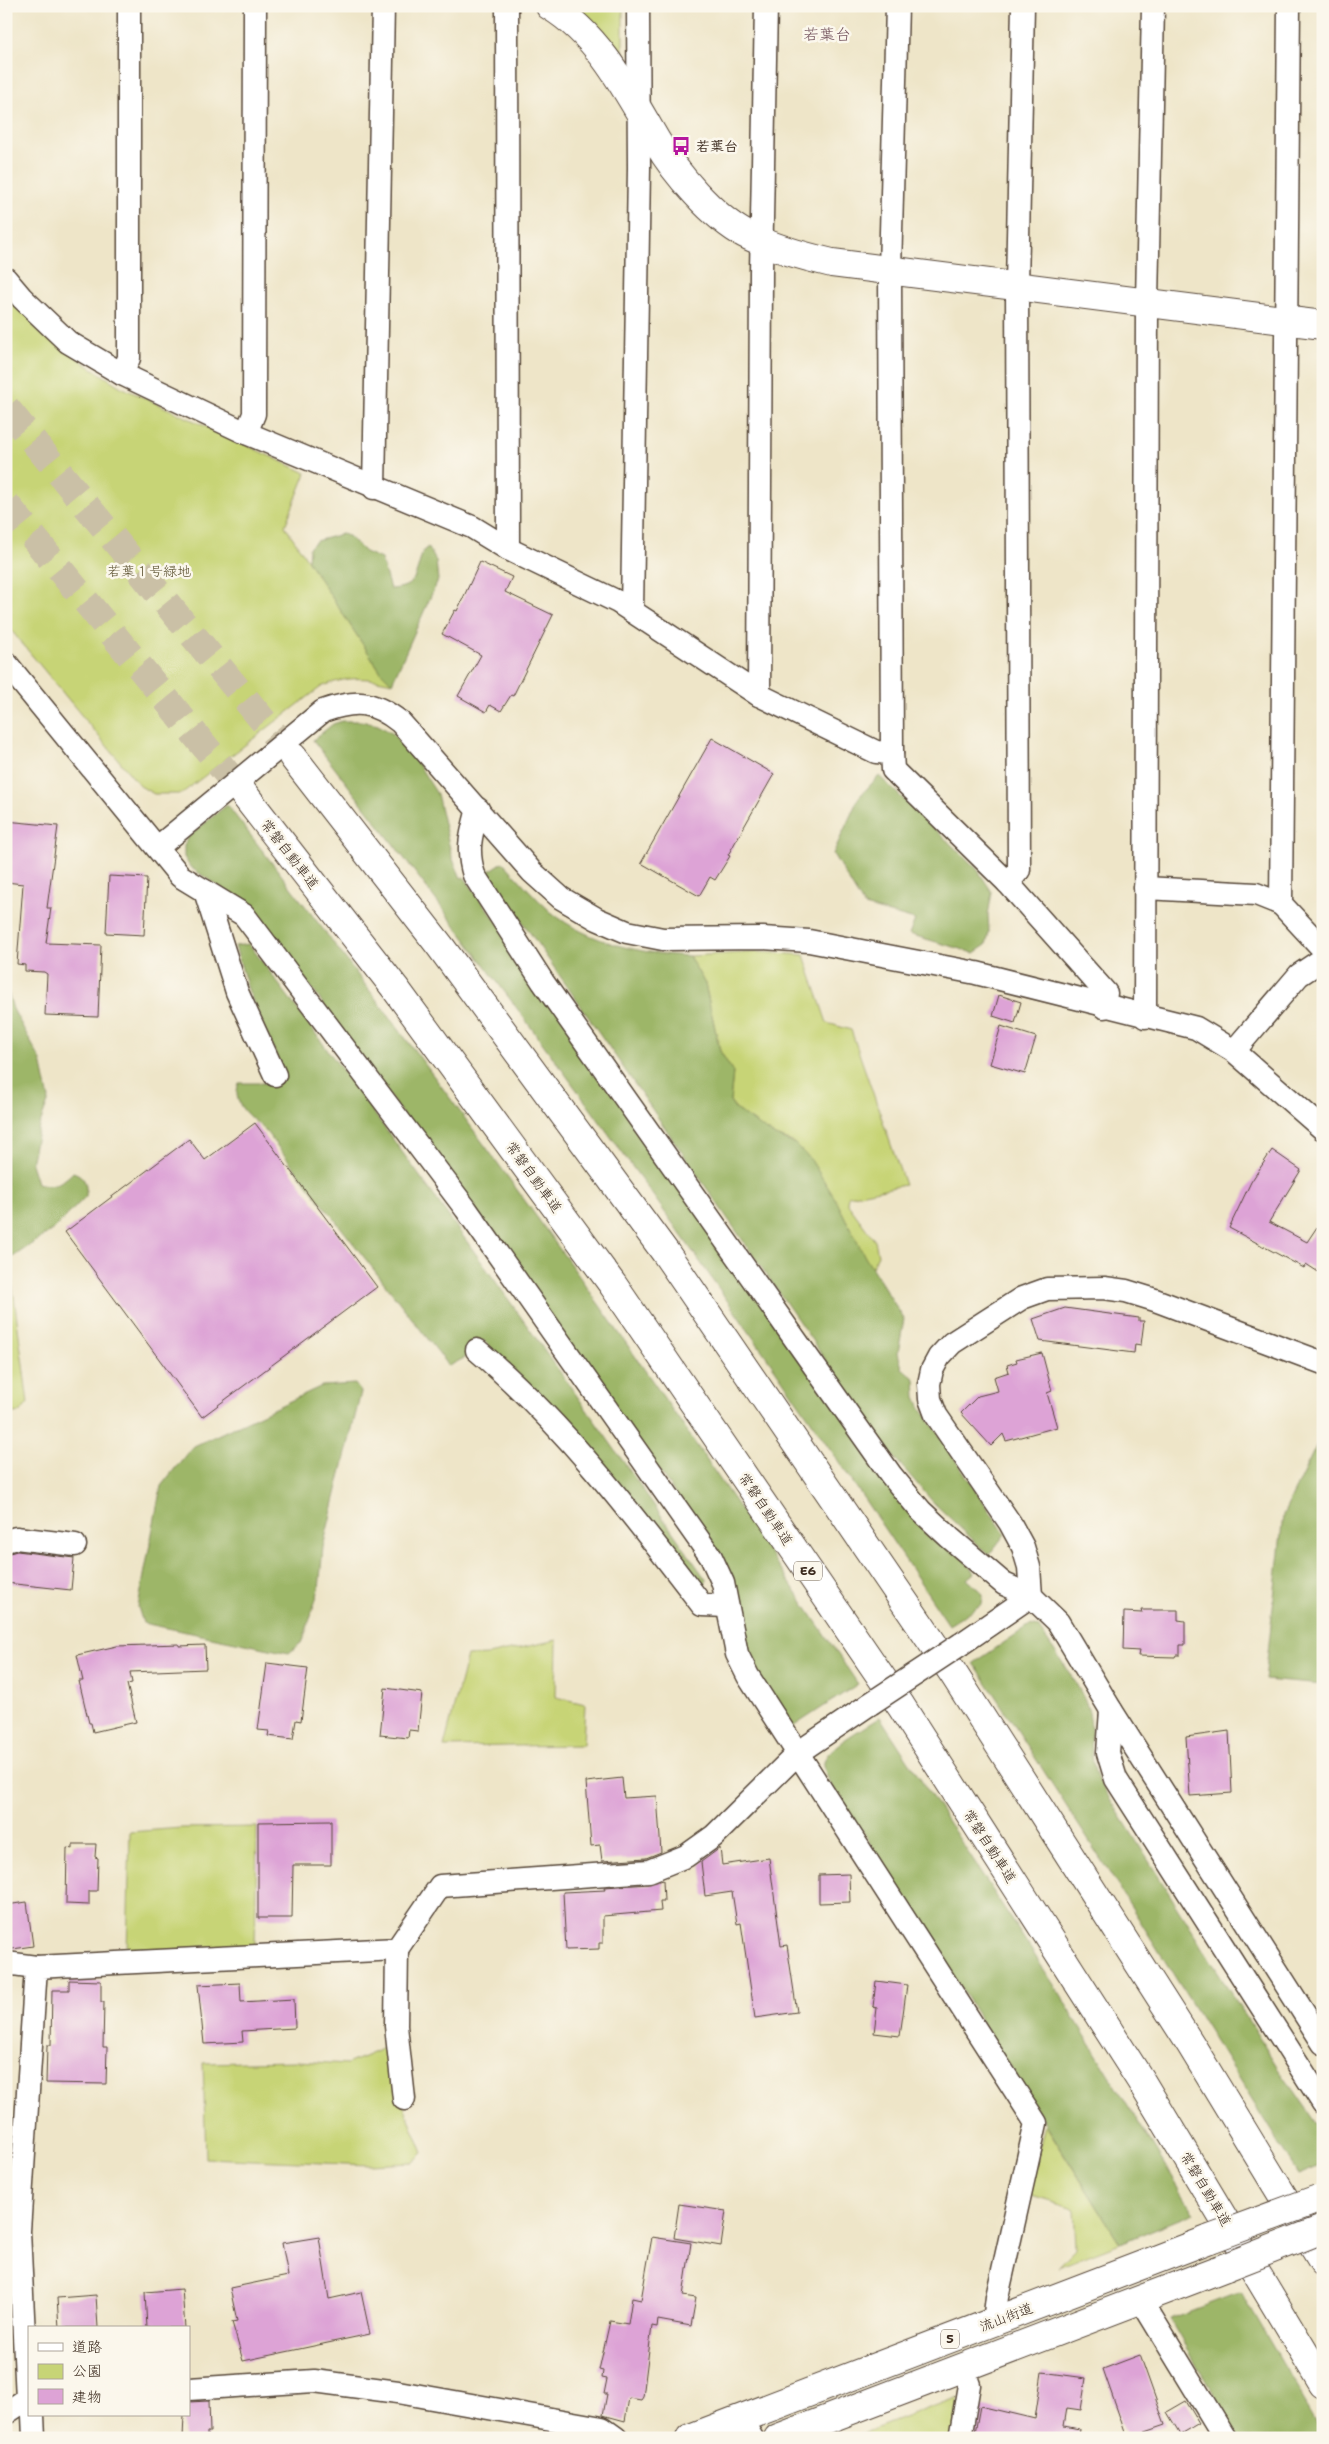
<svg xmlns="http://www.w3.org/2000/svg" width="1329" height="2444" font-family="'Shantell Sans','Klee One',sans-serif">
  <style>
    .green { fill: #c7d476; stroke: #817f4a }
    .forest { fill: #9db667; stroke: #6c7042 }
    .building { fill: #dda3d6 }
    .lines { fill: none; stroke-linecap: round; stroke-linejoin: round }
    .motorway-tunnel { stroke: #cac0a6; stroke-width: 28; stroke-dasharray: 28 14; stroke-linecap: butt }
    .minor-casing { stroke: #564638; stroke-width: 25 }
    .tertiary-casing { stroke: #564638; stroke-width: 30 }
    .primary-casing { stroke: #564638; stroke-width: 30 }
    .motorway-casing { stroke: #564638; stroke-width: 30 }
    .minor { stroke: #fff; stroke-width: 22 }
    .tertiary { stroke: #fff; stroke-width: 28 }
    .primary { stroke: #fff; stroke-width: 28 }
    .motorway { stroke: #fff; stroke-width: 28 }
    .minor-bridge-casing { stroke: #564638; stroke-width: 25; stroke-linecap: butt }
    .primary-bridge-casing { stroke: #564638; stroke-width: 30; stroke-linecap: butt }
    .minor-bridge { stroke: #fff; stroke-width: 22 }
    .primary-bridge { stroke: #fff; stroke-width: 28 }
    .labels { text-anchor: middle; stroke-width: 5; stroke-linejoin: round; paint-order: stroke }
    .shield { fill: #fbf7ec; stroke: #75685c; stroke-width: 1 }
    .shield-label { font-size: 12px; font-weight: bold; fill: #3b2a1e }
    .poi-label { font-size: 14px; font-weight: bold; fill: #3b2a1e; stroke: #fbf7ec; text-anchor: start }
    .park-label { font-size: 14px; fill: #5e5434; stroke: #fbf7ec }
    .street-label { font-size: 14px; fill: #3b2a1e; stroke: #fbf7ec }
    .quarter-label { font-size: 16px; fill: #74545e; stroke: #fbf7ec }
  </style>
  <rect width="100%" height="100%" fill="#fbf7ec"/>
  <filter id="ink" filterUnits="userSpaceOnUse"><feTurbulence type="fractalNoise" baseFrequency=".02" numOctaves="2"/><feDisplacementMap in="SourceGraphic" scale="10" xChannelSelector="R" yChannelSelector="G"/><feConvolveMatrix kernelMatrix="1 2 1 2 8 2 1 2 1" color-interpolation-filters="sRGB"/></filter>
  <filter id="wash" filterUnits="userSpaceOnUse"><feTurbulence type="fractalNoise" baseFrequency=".0096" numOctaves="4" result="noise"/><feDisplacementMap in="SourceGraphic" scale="20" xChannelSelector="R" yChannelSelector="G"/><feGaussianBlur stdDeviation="1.12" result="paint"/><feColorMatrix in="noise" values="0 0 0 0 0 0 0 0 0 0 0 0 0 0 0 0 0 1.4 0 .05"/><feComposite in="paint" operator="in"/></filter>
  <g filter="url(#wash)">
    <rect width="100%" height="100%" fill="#eee5c8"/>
    <!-- green -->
    <g class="green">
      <path d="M 567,6 L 623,6 L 623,59 L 579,13 Z"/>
      <path d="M 6,294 L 84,363 L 121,387 L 306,473 L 285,526 L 381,672 L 392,683 C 366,677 346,676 321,687 L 181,794 L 154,794 L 140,786 L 6,624 Z"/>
      <path d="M 760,952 L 804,955 L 827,1023 L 851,1030 L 905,1185 L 848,1196 L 847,1203 L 875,1241 L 878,1255 L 871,1269 C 847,1228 830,1180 796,1145 C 791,1140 782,1139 775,1136 C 760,1128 740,1116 730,1102 L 733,1072 L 720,1051 L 705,984 L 689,956 Z"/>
      <path d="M 9,1259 L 28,1403 L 21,1412 L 6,1414 L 6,1270 Z"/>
      <path d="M 557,1640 L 556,1697 L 585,1704 L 583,1745 L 444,1747 L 467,1656 L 488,1655 Z"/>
      <path d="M 257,1827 L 255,1947 L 127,1953 L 130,1832 L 181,1828 Z"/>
      <path d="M 384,2048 L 394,2049 L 402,2101 L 423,2153 L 412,2163 L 369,2165 L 206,2158 L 203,2063 L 297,2061 L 347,2064 Z"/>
      <path d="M 1045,2124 L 1120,2243 L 1058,2267 L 1076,2248 L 1074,2209 L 1028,2195 Z"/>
      <path d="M 958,2397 L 954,2438 L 851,2438 Z"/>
    </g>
    <!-- forest -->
    <g class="forest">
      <path d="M 342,534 L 348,536 L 365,552 L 381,559 L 390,589 C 418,588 415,574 423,551 L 428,547 L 436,561 L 438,580 L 392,683 L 381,672 L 308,561 L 309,548 L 316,541 Z"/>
      <path d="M 342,721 L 361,721 L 378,725 L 393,734 L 418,764 L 437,794 L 452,857 L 461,878 L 464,877 L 974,1573 L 967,1579 L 983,1594 L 982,1604 L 949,1625 C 793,1391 632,1161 463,936 C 414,870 363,805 313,740 L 333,724 Z"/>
      <path d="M 879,776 L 977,869 L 992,892 L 988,915 L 989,932 L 986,945 L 974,953 L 909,934 L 915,920 L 864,906 L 833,854 L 859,797 Z"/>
      <path d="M 227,805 C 334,942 439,1081 541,1223 C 650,1374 754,1530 858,1684 L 791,1728 L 745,1657 L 740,1635 L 740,1599 L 732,1578 L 720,1556 L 262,919 L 236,898 L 190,867 L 184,857 L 184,846 L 187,838 Z"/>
      <path d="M 503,862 C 519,879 534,897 551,912 C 589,943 642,954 689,956 L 705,984 L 720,1051 L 733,1072 L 730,1102 L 735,1109 L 775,1136 L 795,1144 L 811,1160 L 836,1200 L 865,1257 L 904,1319 L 898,1353 L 902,1368 L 915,1379 L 916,1397 L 921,1408 L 1005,1534 L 989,1555 L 934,1503 L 893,1456 L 865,1417 L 488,872 Z"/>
      <path d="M 249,944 C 406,1154 557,1366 707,1581 L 699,1589 L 579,1434 L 483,1340 L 470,1355 L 449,1366 L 264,1129 C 249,1116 231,1104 239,1083 L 267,1083 L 284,1074 L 249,992 L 235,946 Z"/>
      <path d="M 6,986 L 13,1009 L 41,1061 L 49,1099 L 39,1126 L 31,1164 L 37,1183 C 52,1187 62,1184 73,1172 C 85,1176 87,1184 86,1196 L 55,1228 L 10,1259 L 6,1270 Z"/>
      <path d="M 355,1384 L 361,1392 L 323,1547 L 319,1589 L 303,1641 L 289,1653 L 143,1623 L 138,1607 L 161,1486 L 192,1447 L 322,1386 Z"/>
      <path d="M 1323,1432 L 1323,1685 L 1265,1680 L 1283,1515 Z"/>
      <path d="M 1030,1625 L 1038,1627 C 1052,1648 1085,1691 1089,1713 C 1094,1738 1088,1752 1097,1778 L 1278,2068 L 1323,2134 L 1323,2164 L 1298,2174 L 1127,1900 L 974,1663 Z"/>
      <path d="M 880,1717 L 1054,1985 L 1194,2213 L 1120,2243 L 863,1832 C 854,1818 817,1774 825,1759 C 832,1744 866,1727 880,1717 Z"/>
      <path d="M 1241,2292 L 1323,2433 L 1323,2438 L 1239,2438 L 1170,2319 Z"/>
    </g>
    <g id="blocks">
      <!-- building -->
      <g class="building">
        <path d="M 480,562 L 512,577 L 505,592 L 553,615 L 513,696 L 511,695 L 501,711 L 490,705 L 486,712 L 458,696 L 481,655 L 442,634 L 455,610 L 457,611 Z"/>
        <path d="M 712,738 L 774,774 L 728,855 L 730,856 L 715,880 L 710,877 L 699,896 L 641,863 Z"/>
        <path d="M 6,821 L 58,826 L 47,908 L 51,908 L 46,943 L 101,945 L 98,1017 L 45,1015 L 47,974 L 44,972 L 25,971 L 25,965 L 17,964 L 23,884 L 6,882 Z"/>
        <path d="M 109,876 L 147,878 L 144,935 L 106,933 Z"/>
        <path d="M 999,995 L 1021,1002 L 1015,1023 L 993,1016 Z"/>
        <path d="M 1001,1026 L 1036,1037 L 1025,1074 L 990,1064 Z"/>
        <path d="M 255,1123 L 377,1287 L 202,1417 L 65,1232 L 189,1139 L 205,1160 Z"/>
        <path d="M 1272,1150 L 1301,1170 L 1269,1222 L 1307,1242 L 1323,1218 L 1323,1275 L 1306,1264 L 1304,1268 L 1229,1228 L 1251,1182 Z"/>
        <path d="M 1065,1308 L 1139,1318 L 1139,1321 L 1144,1321 L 1141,1345 L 1135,1344 L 1134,1353 L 1040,1341 L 1033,1319 Z"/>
        <path d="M 1042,1353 L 1052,1391 L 1047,1393 L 1057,1427 L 1006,1441 L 1003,1434 L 991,1446 L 961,1413 L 978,1396 L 998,1391 L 994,1377 L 1009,1372 L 1007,1365 L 1017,1362 L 1016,1359 Z"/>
        <path d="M 17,1551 L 74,1558 L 71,1590 L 6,1583 L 6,1554 Z"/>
        <path d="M 1141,1610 L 1178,1610 L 1178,1620 L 1185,1621 L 1185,1645 L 1180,1645 L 1180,1655 L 1176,1655 L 1175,1657 L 1138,1656 L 1139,1651 L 1123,1650 L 1124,1612 L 1142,1613 Z"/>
        <path d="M 179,1644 L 179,1646 L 205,1645 L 206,1669 L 130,1672 L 132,1683 L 127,1684 L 136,1722 L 93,1732 L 91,1723 L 89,1723 L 79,1681 L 83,1681 L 77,1655 L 117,1646 Z"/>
        <path d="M 267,1663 L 308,1668 L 301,1721 L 296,1720 L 293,1739 L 268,1736 L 269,1731 L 258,1730 Z"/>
        <path d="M 385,1688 L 422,1693 L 418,1731 L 409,1730 L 408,1738 L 380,1735 Z"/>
        <path d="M 1229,1731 L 1232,1793 L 1190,1796 L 1186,1737 Z"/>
        <path d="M 622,1778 L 624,1798 L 657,1796 L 661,1852 L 646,1858 L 602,1861 L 600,1845 L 591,1846 L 586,1782 Z"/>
        <path d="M 331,1821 L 331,1865 L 293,1865 L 292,1918 L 258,1918 L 258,1822 Z"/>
        <path d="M 73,1844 L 96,1844 L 95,1857 L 98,1858 L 97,1891 L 89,1891 L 89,1905 L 66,1904 L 67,1848 L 73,1849 Z"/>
        <path d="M 720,1848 L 722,1865 L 769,1858 L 781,1946 L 787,1945 L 797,2012 L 755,2018 L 741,1923 L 737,1924 L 732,1892 L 705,1896 L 701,1862 Z"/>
        <path d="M 849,1874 L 850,1902 L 819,1903 L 819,1875 Z"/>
        <path d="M 663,1880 L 664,1901 L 660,1901 L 661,1911 L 603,1916 L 603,1943 L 599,1943 L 599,1949 L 566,1950 L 563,1892 L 605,1890 L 604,1887 L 650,1884 Z"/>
        <path d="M 27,1902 L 33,1946 L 6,1950 L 6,1905 Z"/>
        <path d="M 69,1980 L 101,1981 L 101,2002 L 104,2002 L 103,2047 L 107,2047 L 106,2084 L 46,2083 L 47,2045 L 51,2045 L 52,1990 L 69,1990 Z"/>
        <path d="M 876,1981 L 907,1985 L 900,2036 L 874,2033 L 877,2008 L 873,2007 Z"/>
        <path d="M 240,1983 L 241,2002 L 294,1999 L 295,2028 L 242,2031 L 243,2042 L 204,2044 L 198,1985 Z"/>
        <path d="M 679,2204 L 726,2211 L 721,2246 L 674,2238 Z"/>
        <path d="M 319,2237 L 329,2299 L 361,2292 L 370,2334 L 243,2361 L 232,2322 L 237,2321 L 230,2288 L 288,2276 L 282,2243 Z"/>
        <path d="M 652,2237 L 691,2243 L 683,2296 L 696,2298 L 691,2326 L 658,2320 L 657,2327 L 652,2326 L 643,2397 L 641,2400 L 629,2398 L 625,2421 L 603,2415 L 607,2394 L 604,2394 L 607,2379 L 602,2378 L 603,2371 L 599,2370 L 610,2321 L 628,2324 L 632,2298 L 641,2300 Z"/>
        <path d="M 182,2289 L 185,2328 L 147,2328 L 145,2292 Z"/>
        <path d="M 96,2295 L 98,2328 L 59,2328 L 57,2298 Z"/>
        <path d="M 1140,2355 L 1165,2425 L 1127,2438 L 1103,2369 Z"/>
        <path d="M 1042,2372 L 1086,2378 L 1081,2410 L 1067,2408 L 1064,2426 L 1079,2429 L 1078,2438 L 974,2438 L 980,2406 L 1035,2419 Z"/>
        <path d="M 209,2401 L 210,2432 L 207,2432 L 207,2438 L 183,2438 L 184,2415 L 189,2415 L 189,2402 Z"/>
        <path d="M 1186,2401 L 1199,2423 L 1180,2434 L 1167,2412 Z"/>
      </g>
    </g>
  </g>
  <g filter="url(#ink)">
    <use href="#blocks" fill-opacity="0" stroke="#564638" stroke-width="1"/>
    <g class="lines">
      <!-- motorway-tunnel -->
      <g class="motorway-tunnel">
        <path d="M 6,408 L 293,757"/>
        <path d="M 6,504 L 243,793"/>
      </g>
      <!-- minor casing -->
      <g class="minor-casing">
        <g id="minor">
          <path d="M 507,6 L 508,549"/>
          <path d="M 1289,6 L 1281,904 L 1323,949"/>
          <path d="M 6,279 L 22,298 L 68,342 L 122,374 L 246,433 L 472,527 L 508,549 L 618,602 L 759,695 L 876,752 L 892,753 L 893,770 L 1008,883 L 1106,993 L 1104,1007"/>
          <path d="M 122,374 L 129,358 L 129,6"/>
          <path d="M 246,433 L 254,414 L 255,6"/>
          <path d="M 374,488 L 383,6"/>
          <path d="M 632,611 L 639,168 L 638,6"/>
          <path d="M 6,663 L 180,876 L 244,915 L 466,1209 L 711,1557 L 723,1583 L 737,1654 L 748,1676 L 1036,2123 L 997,2297 L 994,2322"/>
          <path d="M 759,695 L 761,272 L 766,6"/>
          <path d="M 892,753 L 890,270 L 897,6"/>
          <path d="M 478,809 C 471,835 466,849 474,875 L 543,982 L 891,1475 L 921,1511 L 950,1538 L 1004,1584 L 1031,1596 L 1058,1622 L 1111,1710 L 1323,2043"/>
          <path d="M 158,847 L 323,711 C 355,700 372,700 400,722 L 532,872 L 561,898 L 597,919 L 627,932 L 663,939 L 763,938 L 809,941 L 976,973 L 1196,1028 L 1234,1051 L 1323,1129"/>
          <path d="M 1008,883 L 1019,870 L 1017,285 L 1023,6"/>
          <path d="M 1145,888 L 1256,894 L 1281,904"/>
          <path d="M 205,891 L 237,992 L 275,1075"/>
          <path d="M 1145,1017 L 1147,302 L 1153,6"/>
          <path d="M 1234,1051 L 1299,975 L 1323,959"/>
          <path d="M 477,1350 C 564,1424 633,1515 702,1605 L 726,1606"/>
          <path d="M 6,1541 L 16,1538 L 75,1545"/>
          <path d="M 961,1644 L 1031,1596 L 1029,1567 L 1023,1547 L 1010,1523 L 936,1415 L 930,1399 L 929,1384 L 932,1370 L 939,1357 L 952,1343 L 1022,1298 L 1047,1289 L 1104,1288 L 1126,1291 L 1155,1300 L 1323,1363"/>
          <path d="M 1111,1710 L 1108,1753 L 1116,1779 L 1323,2103"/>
          <path d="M 397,1949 L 396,2026 L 404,2099"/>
          <path d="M 6,1963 L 36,1967"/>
          <path d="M 1141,2300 L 1225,2438"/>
          <path d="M 189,2389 L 314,2381 L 398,2392 L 602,2428 L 616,2438"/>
          <path d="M 6,2413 L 27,2399 L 19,2231 L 36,1967 L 397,1949 L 440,1886 L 649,1871 L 686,1856 L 714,1836 L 799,1752 L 870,1704"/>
          <path d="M 33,2415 L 34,2438"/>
          <path d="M 741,2419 L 752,2438"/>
          <path d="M 960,2438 L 969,2385 L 962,2367"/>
        </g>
      </g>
      <!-- tertiary casing -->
      <g class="tertiary-casing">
        <path id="tertiary" d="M 550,6 C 600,36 628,93 657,142 C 675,173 713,217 745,234 C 772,248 802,256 832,263 L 1323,325"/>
      </g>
      <!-- primary casing -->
      <g class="primary-casing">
        <g id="primary">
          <path d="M 690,2438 L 1210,2239"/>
          <path d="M 778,2438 L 1226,2267"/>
        </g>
      </g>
      <!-- motorway casing -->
      <g class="motorway-casing">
        <g id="motorway">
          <path d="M 293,757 L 440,946 L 665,1252 L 953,1673 L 1191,2045 L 1323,2262"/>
          <path d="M 243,793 L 395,988 L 613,1285 L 901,1706 L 1141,2081 L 1323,2384"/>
        </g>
      </g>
      <!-- minor -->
      <use href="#minor" class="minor"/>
      <!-- tertiary -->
      <use href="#tertiary" class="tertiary"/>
      <!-- primary -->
      <use href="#primary" class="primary"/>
      <!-- motorway -->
      <use href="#motorway" class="motorway"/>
      <!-- minor-bridge casing -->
      <g class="minor-bridge-casing">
        <path id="minor-bridge" d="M 870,1704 L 961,1644"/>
      </g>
      <!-- primary-bridge casing -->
      <g class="primary-bridge-casing">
        <g id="primary-bridge">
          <path d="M 1210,2239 L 1318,2199"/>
          <path d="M 1226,2267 L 1323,2229"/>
        </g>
      </g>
      <!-- minor-bridge -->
      <use href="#minor-bridge" class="minor-bridge"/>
      <!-- primary-bridge -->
      <use href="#primary-bridge" class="primary-bridge"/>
    </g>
  </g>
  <!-- icons -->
  <defs>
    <g id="bus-bare" transform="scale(1.5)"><path d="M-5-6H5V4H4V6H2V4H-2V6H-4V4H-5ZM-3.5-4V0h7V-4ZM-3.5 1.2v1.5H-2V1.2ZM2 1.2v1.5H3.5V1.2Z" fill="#b5179e" stroke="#fbf7ec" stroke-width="2.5" paint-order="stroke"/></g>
  </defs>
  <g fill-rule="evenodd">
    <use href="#bus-bare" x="681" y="146"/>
  </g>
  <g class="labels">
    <!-- shield labels -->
    <g class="shield">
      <rect x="794" y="1561.5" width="28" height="19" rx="4"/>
      <rect x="941" y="2329.5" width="18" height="19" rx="4"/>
    </g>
    <g class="shield-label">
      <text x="808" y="1575">E6</text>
      <text x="950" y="2343">5</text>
    </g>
    <!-- poi labels -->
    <g class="poi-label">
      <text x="696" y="151">若葉台</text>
    </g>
    <!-- park labels -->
    <g class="park-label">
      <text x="149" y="576">若葉１号緑地</text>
    </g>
    <!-- street labels -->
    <g class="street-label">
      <text transform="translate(290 854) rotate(52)" y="5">常磐自動車道</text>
      <text transform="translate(534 1177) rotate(54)" y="5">常磐自動車道</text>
      <text transform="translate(766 1509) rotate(56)" y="5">常磐自動車道</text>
      <text transform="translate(990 1846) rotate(57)" y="5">常磐自動車道</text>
      <text transform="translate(1206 2189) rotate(59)" y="5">常磐自動車道</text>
      <text transform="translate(1006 2317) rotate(-21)" y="5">流山街道</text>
    </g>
    <!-- quarter labels -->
    <g class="quarter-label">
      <text x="827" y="40">若葉台</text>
    </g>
  </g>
  <!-- margin -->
  <rect width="1329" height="2444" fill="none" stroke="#fbf7ec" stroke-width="25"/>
  <!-- legend -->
  <rect x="28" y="2326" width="162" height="90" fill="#fbf7ec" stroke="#aea59a"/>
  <rect x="38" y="2343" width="25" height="8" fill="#ffffff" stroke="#aea59a"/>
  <text x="72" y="2352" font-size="15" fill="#3b2a1e">道路</text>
  <rect x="38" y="2364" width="25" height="15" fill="#c7d476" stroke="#aea59a"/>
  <text x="72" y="2376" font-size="15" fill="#3b2a1e">公園</text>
  <rect x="38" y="2389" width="25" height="15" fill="#dda3d6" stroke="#aea59a"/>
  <text x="72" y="2402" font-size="15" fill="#3b2a1e">建物</text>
</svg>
